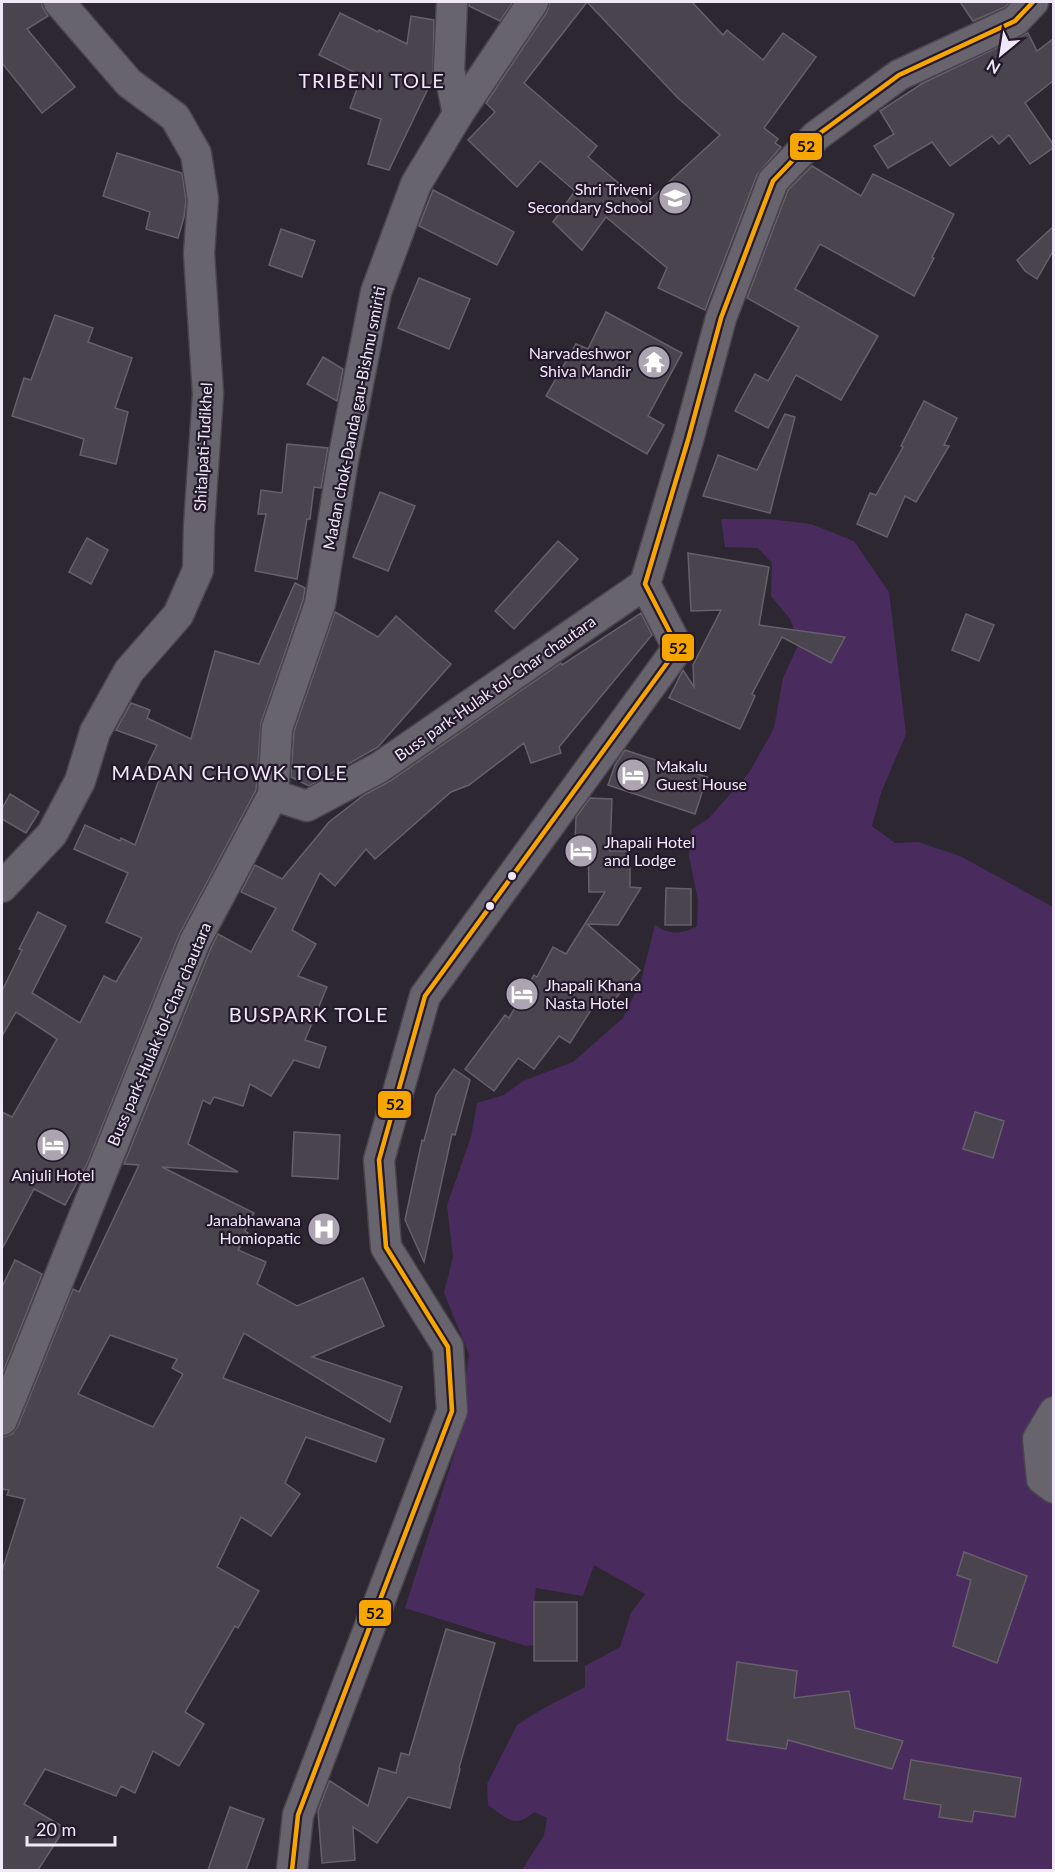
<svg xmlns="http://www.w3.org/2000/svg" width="1055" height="1872" font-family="Lato,sans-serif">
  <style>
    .green { fill: #4a2b5e }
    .building { fill: #4a444e; stroke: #66606b; stroke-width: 1.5; fill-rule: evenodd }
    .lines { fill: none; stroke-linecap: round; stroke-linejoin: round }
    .minor-casing { stroke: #4a444e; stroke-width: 33 }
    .minor { stroke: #68646d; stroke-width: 30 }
    .bus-1-casing { stroke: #24192c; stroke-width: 9 }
    .bus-1 { stroke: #f7a600; stroke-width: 4.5 }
    .bus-dot { fill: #f0e8f6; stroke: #24192c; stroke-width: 2 }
    .labels { text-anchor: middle; stroke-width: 4.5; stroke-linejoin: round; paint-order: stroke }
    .poi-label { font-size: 16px; fill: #f0e8f6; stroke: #24192c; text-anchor: end }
    .street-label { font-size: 16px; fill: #f0e8f6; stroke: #24192c }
    .quarter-label { font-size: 20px; letter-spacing: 1.5px; fill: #f0e8f6; stroke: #24192c }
    .line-badge { stroke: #24192c; stroke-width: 2 }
    .pale-badge-label { font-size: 16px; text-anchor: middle; font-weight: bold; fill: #111 }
  </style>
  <rect width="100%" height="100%" fill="#2d2732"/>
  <!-- green -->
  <path class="green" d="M 721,519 L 769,519 L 811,524 L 854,541 L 889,592 L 906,734 L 881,793 L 872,826 L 895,843 L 918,842 L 960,856 L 1053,907 L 1053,1403 L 1041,1408 L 1053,1498 L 1053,1870 L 522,1870 L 544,1835 L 547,1818 L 534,1812 C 516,1830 505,1817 488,1805 L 487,1784 L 517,1725 L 544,1708 L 585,1687 L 585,1666 L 620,1647 L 631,1613 L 645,1594 L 594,1565 L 583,1596 L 536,1588 L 534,1602 L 534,1645 L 526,1646 L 405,1608 L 456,1449 L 469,1354 L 444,1293 L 453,1257 L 447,1205 L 471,1137 L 477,1103 L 504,1095 L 523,1081 L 573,1062 L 623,1018 L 641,981 L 655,925 C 670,935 681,935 697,926 L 698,900 L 689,856 L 691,830 L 708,819 L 749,773 L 774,728 L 783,678 L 799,643 L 790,619 L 771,596 L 772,563 L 758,548 L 725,547 Z"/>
  <!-- building -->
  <g class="building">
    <path d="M 2,2 L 42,2 L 42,6 L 48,16 L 27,29 L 75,87 L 42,113 L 2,63 Z"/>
    <path d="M 469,2 L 513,2 L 500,21 L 469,6 Z"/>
    <path d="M 550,2 L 692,2 L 723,35 L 727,30 L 763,60 L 783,33 L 816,57 L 764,128 L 778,139 L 775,143 L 781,147 L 757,175 L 705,310 L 658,288 L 667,268 L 606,217 L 582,250 L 553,222 L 575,191 L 540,161 L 517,187 L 468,140 L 495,112 L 486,103 L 547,12 ZM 587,2 L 678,98 L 720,135 L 644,205 L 588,157 L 597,146 L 524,83 Z"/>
    <path d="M 960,2 L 1010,2 L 1005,7 L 973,21 Z"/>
    <path d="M 340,13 L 378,32 L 379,30 L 407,44 L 411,16 L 434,20 L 433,78 L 389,170 L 368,164 L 381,119 L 350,108 L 361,78 L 357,76 L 358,74 L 319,55 Z"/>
    <path d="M 1028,33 L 1037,51 L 1053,39 L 1053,81 L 1025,103 L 1053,144 L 1053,148 L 1030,164 L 1009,135 L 999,144 L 992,136 L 950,166 L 932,142 L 888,168 L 874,146 L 894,134 L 880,111 L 923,83 Z"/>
    <path d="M 117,153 L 182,173 L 186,200 L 184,217 L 178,238 L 146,229 L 150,212 L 103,196 Z"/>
    <path d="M 812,166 L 861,196 L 873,174 L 954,214 L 932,257 L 934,258 L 914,296 L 820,244 L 795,289 L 878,336 L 841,400 L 796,375 L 768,428 L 735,411 L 755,374 L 768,381 L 799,327 L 747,298 L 788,190 Z"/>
    <path d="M 433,190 L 514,232 L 497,265 L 419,226 Z"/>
    <path d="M 1053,227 L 1053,251 L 1037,279 L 1025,271 L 1017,260 Z"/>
    <path d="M 281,229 L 315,241 L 302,277 L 269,265 Z"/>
    <path d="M 419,278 L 470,299 L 449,349 L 398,328 Z"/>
    <path d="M 606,312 L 682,353 L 648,416 L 664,425 L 647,454 L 546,396 L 576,344 L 588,349 Z"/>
    <path d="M 55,315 L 93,328 L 88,342 L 132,358 L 115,408 L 128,412 L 116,464 L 80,455 L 84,439 L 12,416 L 24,378 L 31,380 Z"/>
    <path d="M 323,357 L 343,369 L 337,401 L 307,384 Z"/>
    <path d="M 924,401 L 957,418 L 944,445 L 949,446 L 916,502 L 905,496 L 887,537 L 857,524 L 870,493 L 876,495 L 903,447 L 901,446 Z"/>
    <path d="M 785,414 L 795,417 L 770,513 L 703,496 L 718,455 L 757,470 Z"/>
    <path d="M 287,444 L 328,448 L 321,488 L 314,487 L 310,519 L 307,519 L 297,579 L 255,571 L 266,514 L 258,514 L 261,490 L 282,493 Z"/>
    <path d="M 380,492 L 415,506 L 388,571 L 353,557 Z"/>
    <path d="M 87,538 L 108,550 L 91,584 L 69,572 Z"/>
    <path d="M 558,541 L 578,559 L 514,629 L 495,611 Z"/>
    <path d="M 688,553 L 769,567 L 759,625 L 845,637 L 831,663 L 782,637 L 752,694 L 755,696 L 740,729 L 669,698 L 683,670 L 694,687 L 693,665 L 721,610 L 691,611 Z"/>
    <path d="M 295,583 L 305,588 L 303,600 L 261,723 L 256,790 L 179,935 L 87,1164 L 65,1205 L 34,1189 L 2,1249 L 2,1112 L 12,1117 L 57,1039 L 16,1012 L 2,1036 L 2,991 L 22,950 L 19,949 L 38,912 L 66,926 L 32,993 L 80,1023 L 104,976 L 116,982 L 142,938 L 106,922 L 128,873 L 74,849 L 85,825 L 120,841 L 121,838 L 135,845 L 160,777 L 145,770 L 157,745 L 116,730 L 131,703 L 150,710 L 147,718 L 191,739 L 215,651 L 259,664 Z"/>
    <path d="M 335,612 L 378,637 L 396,616 L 451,664 L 378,747 L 309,786 L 291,777 L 294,731 Z"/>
    <path d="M 641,613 L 652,635 L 559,747 L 561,753 L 531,763 L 524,743 L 469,785 L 451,792 L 375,859 L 366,849 L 335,886 L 320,873 L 292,930 L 316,944 L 298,976 L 327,987 L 305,1040 L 326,1047 L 319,1068 L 294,1060 L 271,1096 L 250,1084 L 243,1106 L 214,1097 L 210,1104 L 203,1100 L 188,1144 L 238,1172 L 162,1167 L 254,1213 L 245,1231 L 248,1233 L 238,1250 L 266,1262 L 257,1284 L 297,1306 L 363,1278 L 384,1326 L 312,1357 L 402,1387 L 390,1422 L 244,1333 L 223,1378 L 384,1439 L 376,1462 L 306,1437 L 285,1483 L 300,1494 L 271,1536 L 241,1517 L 217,1567 L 259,1591 L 238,1628 L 235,1626 L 185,1712 L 204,1724 L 179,1766 L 153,1751 L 135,1793 L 121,1786 L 116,1796 L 45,1769 L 24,1804 L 65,1828 L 38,1870 L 2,1870 L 2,1571 L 25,1499 L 7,1495 L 9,1490 L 2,1489 L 2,1437 L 12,1434 L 18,1426 L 73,1289 L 79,1292 L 139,1165 L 124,1164 L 211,948 L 218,934 L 251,952 L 276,908 L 241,892 L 255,865 L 282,879 L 329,822 L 364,795 L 390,781 L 561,663 L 562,665 ZM 110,1335 L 177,1359 L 172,1368 L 183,1374 L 153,1427 L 78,1394 Z"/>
    <path d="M 966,614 L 994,625 L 979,661 L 952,650 Z"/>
    <path d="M 625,750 L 707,777 L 695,814 L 608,785 L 615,765 Z"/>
    <path d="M 10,794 L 39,812 L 26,833 L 2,819 L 2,809 Z"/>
    <path d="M 590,798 L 612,799 L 610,851 L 630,851 L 630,887 L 641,888 L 618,925 L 587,924 L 640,970 L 608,1007 L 598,999 L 570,1043 L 559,1036 L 534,1069 L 518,1058 L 494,1091 L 465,1069 L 505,1015 L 509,1018 L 534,975 L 537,977 L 553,947 L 566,954 L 605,892 L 589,892 L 588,841 L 575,840 L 576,817 Z"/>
    <path d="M 666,888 L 691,889 L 691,925 L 665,925 Z"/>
    <path d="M 454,1069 L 470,1080 L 455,1135 L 452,1134 L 424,1262 L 405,1220 L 422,1140 L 424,1141 L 436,1095 Z"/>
    <path d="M 975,1112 L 1004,1121 L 993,1158 L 963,1149 Z"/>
    <path d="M 294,1132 L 340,1135 L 338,1179 L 292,1176 Z"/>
    <path d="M 15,1260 L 42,1274 L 2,1375 L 2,1287 Z"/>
    <path d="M 964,1552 L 1027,1576 L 997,1663 L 953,1646 L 971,1580 L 957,1575 Z"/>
    <rect x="534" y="1602" width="43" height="59"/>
    <path d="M 446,1629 L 495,1643 L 459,1768 L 460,1769 L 450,1808 L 408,1797 L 377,1843 L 353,1827 L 355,1860 L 322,1863 L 318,1811 L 329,1782 L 330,1781 L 368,1806 L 379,1768 L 396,1773 L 401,1753 L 409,1755 Z"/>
    <path d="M 737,1662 L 797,1671 L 794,1698 L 849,1691 L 855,1728 L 903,1741 L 892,1769 L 788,1740 L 786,1749 L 727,1740 Z"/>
    <path d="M 911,1760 L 1021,1778 L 1015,1817 L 974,1811 L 972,1822 L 939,1817 L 941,1805 L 904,1799 Z"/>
    <path d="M 230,1807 L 264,1819 L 246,1870 L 208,1870 Z"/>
  </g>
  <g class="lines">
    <!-- minor casing -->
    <g class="minor-casing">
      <g id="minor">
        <path d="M 452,2 L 449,70 L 458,114"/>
        <path d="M 273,795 L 277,728 L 320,604 L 343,460 L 376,292 L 416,184 L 458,114 L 533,2"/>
        <path d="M 2,887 L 52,834 L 80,781 L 95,732 L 129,671 L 178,615 L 198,570 L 199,526 L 208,394 L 199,253 L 203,199 L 196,154 L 175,117 L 129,83 L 59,2"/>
        <path d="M 1054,1412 L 1038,1439 L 1042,1479 L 1054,1488"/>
        <path d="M 2,1420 L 195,941 L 273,795 L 307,806 L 380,767 L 645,584"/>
        <path d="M 292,1870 L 298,1815 L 452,1411 L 448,1347 L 386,1247 L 379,1160 L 425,996 L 678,648 L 645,584 L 688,440 L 721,318 L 773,181 L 816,136 L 899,75 L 1015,21 L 1033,2"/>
      </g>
    </g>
    <!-- minor -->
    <use href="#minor" class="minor"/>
    <!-- bus-1 casing -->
    <g class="bus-1-casing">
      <path id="bus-1" d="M 292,1870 L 298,1815 L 452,1411 L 448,1347 L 386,1247 L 379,1160 L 425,996 L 678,648 L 645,584 L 688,440 L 721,318 L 773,181 L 816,136 L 899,75 L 1015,21 L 1033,2"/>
    </g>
    <!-- bus-1 -->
    <use href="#bus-1" class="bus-1"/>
  </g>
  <!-- icons -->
  <defs>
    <g id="school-disc" transform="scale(1.725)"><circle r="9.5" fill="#aca4b1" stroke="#24192c"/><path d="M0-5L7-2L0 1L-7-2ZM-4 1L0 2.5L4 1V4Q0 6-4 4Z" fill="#fff"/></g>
    <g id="temple-disc" transform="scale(1.725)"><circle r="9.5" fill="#aca4b1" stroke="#24192c"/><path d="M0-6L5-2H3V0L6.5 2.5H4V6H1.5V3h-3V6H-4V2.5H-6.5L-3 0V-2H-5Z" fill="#fff"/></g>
    <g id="hotel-disc" transform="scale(1.725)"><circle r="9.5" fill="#aca4b1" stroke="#24192c"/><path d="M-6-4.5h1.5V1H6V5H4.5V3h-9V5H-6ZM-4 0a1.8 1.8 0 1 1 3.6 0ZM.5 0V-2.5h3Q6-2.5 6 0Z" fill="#fff"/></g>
    <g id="hospital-disc" transform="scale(1.725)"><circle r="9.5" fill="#aca4b1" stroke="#24192c"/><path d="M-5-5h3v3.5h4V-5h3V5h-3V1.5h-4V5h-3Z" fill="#fff"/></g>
  </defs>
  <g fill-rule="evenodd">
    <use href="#school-disc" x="675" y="198"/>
    <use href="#temple-disc" x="654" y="362"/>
    <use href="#hotel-disc" x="633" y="775"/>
    <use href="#hotel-disc" x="581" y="851"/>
    <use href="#hotel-disc" x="522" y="994"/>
    <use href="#hotel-disc" x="53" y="1145"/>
    <use href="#hospital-disc" x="324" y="1229"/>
  </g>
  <!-- markers -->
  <g class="bus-dot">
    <circle cx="512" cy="876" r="5"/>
    <circle cx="490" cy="906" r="5"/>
  </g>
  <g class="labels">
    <!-- poi labels -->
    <g class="poi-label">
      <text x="652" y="195">Shri Triveni<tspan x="652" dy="18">Secondary School</tspan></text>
      <text x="631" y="359">Narvadeshwor<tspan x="631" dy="18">Shiva Mandir</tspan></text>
      <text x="656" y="772" text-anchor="start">Makalu<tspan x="656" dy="18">Guest House</tspan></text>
      <text x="604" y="848" text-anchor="start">Jhapali Hotel<tspan x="604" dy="18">and Lodge</tspan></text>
      <text x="545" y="991" text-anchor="start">Jhapali Khana<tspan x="545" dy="18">Nasta Hotel</tspan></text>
      <text x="53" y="1181" text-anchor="middle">Anjuli Hotel</text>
      <text x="301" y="1226">Janabhawana<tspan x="301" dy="18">Homiopatic</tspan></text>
    </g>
    <!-- street labels -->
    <g class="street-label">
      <text transform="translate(354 418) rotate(-79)" y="6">Madan chok-Danda gau-Bishnu smiriti</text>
      <text transform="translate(203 447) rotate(-87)" y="6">Shitalpati-Tudikhel</text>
      <text transform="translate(495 688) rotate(-35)" y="6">Buss park-Hulak tol-Char chautara</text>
      <text transform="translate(159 1034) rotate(-67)" y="6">Buss park-Hulak tol-Char chautara</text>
    </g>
    <!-- quarter labels -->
    <g class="quarter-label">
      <text x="372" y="88">TRIBENI TOLE</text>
      <text x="230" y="780">MADAN CHOWK TOLE</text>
      <text x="309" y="1022">BUSPARK TOLE</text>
    </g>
  </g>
  <g class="line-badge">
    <rect x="789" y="132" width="34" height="29" rx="6" fill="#f7a600"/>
    <rect x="661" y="633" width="34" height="29" rx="6" fill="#f7a600"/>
    <rect x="377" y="1090" width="35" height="29" rx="6" fill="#f7a600"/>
    <rect x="358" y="1599" width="34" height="28" rx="6" fill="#f7a600"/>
  </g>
  <g class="pale-badge-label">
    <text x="806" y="152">52</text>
    <text x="678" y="654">52</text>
    <text x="395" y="1110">52</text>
    <text x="375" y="1619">52</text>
  </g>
  <!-- border -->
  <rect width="1055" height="1872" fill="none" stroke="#f0e8f6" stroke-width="6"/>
  <!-- north arrow -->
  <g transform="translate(1001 54) rotate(210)" stroke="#24192c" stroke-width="4.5" paint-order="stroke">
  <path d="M0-4.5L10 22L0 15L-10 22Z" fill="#f0e8f6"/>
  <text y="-9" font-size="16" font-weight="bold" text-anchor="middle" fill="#f0e8f6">N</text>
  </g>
  <!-- scale -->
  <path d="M27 1836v9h88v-9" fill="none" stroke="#f0e8f6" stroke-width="3"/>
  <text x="36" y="1836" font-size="18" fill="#f0e8f6" stroke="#24192c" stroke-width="4.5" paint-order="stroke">20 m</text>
</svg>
